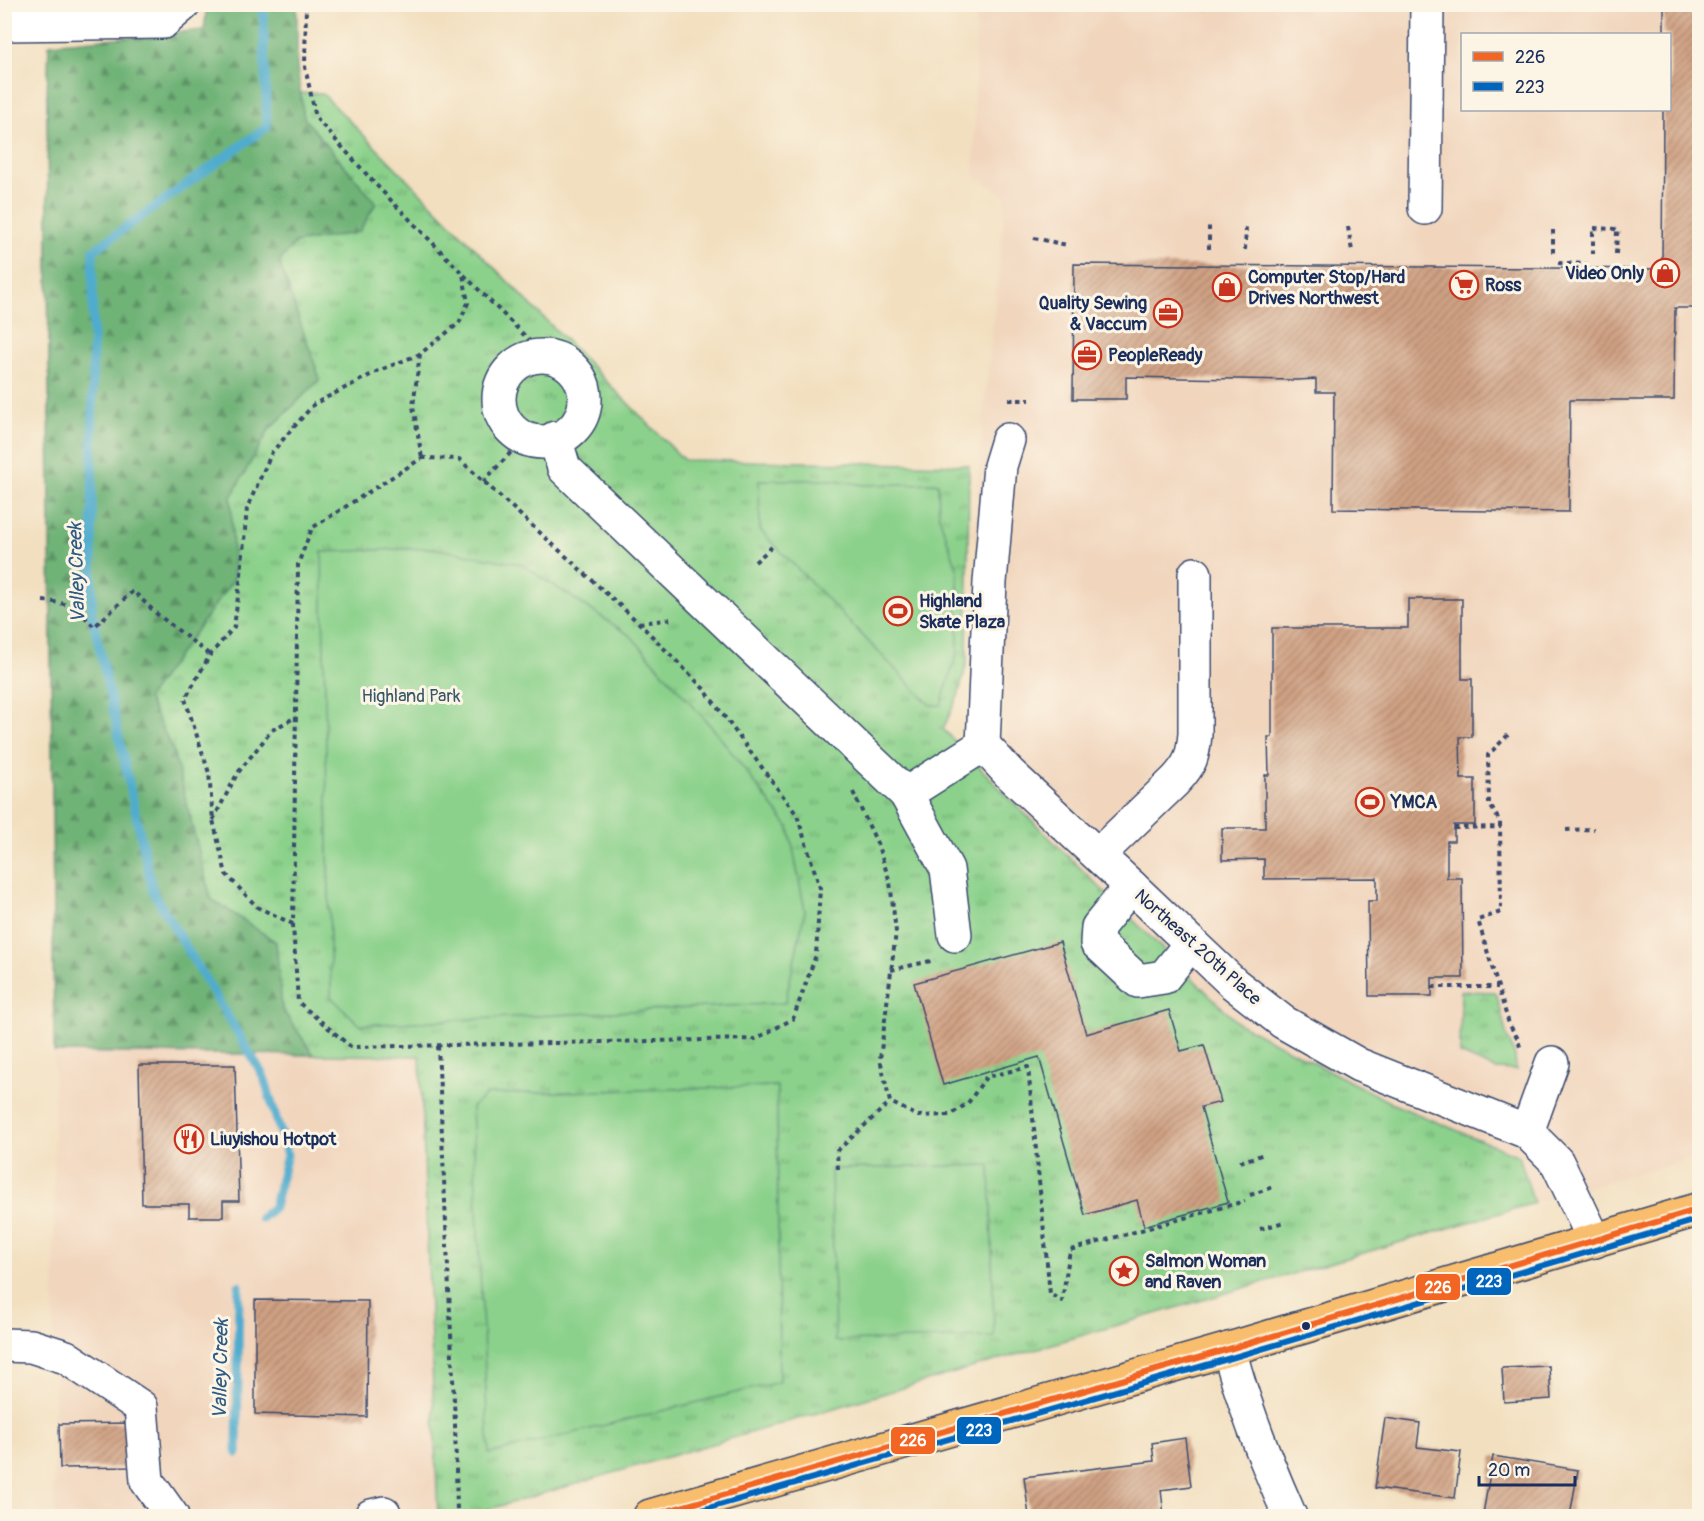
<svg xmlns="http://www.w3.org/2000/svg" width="1704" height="1521" font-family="Pangolin,sans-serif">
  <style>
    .built { fill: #f1d5bd; fill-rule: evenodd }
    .grass { fill: url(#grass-tufts); stroke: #538074; stroke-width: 1.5 }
    .forest { fill: url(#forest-firs); stroke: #46716a; stroke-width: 1.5 }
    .pitch { fill: #8bd18b; stroke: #538074; stroke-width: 1.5 }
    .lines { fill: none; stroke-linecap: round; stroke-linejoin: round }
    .stream { stroke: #4facce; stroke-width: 9 }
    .building { fill: url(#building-hatch) }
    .minor-casing { stroke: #3b496d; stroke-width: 36 }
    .major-casing { stroke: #3b496d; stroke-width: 36 }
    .path { stroke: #3b496d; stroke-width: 4; stroke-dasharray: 4.5 4.5; stroke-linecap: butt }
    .minor { stroke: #fff; stroke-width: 33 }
    .major { stroke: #f9be6d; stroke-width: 33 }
    .bus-1-casing { stroke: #fcf5e5; stroke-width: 10 }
    .bus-2-casing { stroke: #fcf5e5; stroke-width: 10 }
    .bus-1 { stroke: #f26522; stroke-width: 6 }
    .bus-2 { stroke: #0065bd; stroke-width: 6 }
    .bus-dot { fill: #1b2f5e; stroke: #fcf5e5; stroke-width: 2 }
    .labels { text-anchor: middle; stroke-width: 6; stroke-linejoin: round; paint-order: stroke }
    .poi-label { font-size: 18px; font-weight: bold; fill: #1b2f5e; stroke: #fcf5e5; text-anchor: start }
    .park-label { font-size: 18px; fill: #375869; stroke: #fcf5e5 }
    .street-label { font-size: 18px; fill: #1b2f5e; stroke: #fcf5e5 }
    .water-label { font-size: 20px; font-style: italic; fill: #2d5b85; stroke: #fcf5e5 }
    .line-badge { stroke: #fcf5e5; stroke-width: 2 }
    .badge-label { font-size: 16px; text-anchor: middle; font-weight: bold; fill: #fff }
  </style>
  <defs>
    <pattern id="grass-tufts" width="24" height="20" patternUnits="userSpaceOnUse" patternTransform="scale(1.5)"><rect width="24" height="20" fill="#8bd18b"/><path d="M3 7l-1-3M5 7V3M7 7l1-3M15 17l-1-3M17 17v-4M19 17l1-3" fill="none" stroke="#71aa75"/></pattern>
    <pattern id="forest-firs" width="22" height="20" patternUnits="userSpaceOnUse" patternTransform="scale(1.5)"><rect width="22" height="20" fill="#70b377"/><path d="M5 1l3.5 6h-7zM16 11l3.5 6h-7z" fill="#5b9265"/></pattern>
    <pattern id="building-hatch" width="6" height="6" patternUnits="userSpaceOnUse" patternTransform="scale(1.5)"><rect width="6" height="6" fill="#d0a183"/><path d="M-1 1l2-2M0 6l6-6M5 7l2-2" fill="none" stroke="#a8846e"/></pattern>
  </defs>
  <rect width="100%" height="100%" fill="#fcf5e5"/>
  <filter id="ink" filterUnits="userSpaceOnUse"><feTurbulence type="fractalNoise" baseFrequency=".0167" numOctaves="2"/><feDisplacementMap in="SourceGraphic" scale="12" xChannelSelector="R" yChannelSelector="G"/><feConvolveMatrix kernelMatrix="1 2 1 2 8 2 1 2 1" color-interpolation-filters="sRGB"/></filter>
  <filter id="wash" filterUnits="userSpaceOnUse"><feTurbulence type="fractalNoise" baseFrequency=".008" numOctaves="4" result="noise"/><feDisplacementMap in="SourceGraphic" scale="24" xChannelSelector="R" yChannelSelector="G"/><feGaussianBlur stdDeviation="1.35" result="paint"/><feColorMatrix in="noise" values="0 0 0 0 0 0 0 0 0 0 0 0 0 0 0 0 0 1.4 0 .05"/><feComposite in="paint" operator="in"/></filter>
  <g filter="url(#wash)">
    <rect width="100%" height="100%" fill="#f2dfbf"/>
    <!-- built -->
    <g class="built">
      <path d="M 976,5 L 1699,5 L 1699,1156 L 1534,1203 L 1519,1156 L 1393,1104 L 1238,1023 L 1017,806 L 974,533 L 979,461 L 1006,196 L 974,175 ZM 1462,34 L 1670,34 L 1670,110 L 1462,110 Z"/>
      <path d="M 54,1052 L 420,1056 L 438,1516 L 54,1516 Z"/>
    </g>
    <!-- grass -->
    <g class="grass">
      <path d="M 322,93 L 684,460 L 969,465 L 967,662 L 958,696 L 943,729 L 1017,806 L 1238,1023 L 1393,1104 L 1519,1156 L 1534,1203 L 466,1516 L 438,1516 L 420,1056 L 54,1052 L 47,96 Z"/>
      <path d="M 1461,991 L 1495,992 L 1497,995 L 1506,1033 L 1515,1056 L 1516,1070 L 1495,1069 L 1460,1054 Z"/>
    </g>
    <!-- forest -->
    <path class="forest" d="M 207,5 L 297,5 L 297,67 L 304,118 L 376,203 L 359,232 L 295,243 L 279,262 L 320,379 L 269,430 L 231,497 L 234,579 L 147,698 L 173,750 L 211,899 L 276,942 L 282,1009 L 314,1055 L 54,1052 L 47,96 L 49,44 L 204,30 Z"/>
    <!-- pitch -->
    <g class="pitch">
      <path d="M 759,480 L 835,480 L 864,485 L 938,483 L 939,516 L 958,571 L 958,650 L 941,705 L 930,705 L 760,530 Z"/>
      <path d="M 431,548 L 521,564 L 631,636 L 716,732 L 789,828 L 805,911 L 785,1003 L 360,1025 L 331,997 L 322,552 Z"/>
      <path d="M 777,1086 L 779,1382 L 489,1454 L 472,1107 L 487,1094 Z"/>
      <path d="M 990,1165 L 994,1337 L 835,1341 L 831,1169 Z"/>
    </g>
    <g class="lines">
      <!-- stream -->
      <g class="stream">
        <path d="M 261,1218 L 274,1207 L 287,1155 L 264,1077 L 153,892 L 92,614 L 93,251 L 267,127 L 263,4"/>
        <path d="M 237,1453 L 239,1286"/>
      </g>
    </g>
    <g id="blocks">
      <!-- building -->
      <g class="building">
        <path d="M 1664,4 L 1700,4 L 1700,308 L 1675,308 L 1674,400 L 1570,400 L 1569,512 L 1333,509 L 1334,392 L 1316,392 L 1316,379 L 1297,380 L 1126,377 L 1126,399 L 1073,399 L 1074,264 L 1662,269 L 1663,110 L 1670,110 L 1670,34 L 1664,34 Z"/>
        <path d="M 1119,5 L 1203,5 L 1203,9 L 1119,7 Z"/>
        <path d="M 1408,599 L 1462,599 L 1462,679 L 1472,679 L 1472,737 L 1460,737 L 1461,779 L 1475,779 L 1475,825 L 1454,825 L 1454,841 L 1447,841 L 1447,878 L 1462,878 L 1463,978 L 1432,978 L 1432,996 L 1369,996 L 1368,901 L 1377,901 L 1377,878 L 1264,879 L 1264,859 L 1222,860 L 1222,828 L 1265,828 L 1265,775 L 1269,775 L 1268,737 L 1272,737 L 1272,628 L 1408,628 Z"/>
        <path d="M 1060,942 L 1086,1034 L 1169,1010 L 1181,1051 L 1204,1045 L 1221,1102 L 1201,1107 L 1228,1202 L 1144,1226 L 1137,1200 L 1085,1215 L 1039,1057 L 943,1085 L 914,983 Z"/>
        <path d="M 139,1065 L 235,1065 L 239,1201 L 223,1201 L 223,1217 L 189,1217 L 189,1204 L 142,1204 Z"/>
        <path d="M 255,1300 L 368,1301 L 367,1417 L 255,1414 Z"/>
        <path d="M 1549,1366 L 1551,1399 L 1504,1402 L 1502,1368 Z"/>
        <path d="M 1385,1418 L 1420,1423 L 1417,1447 L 1461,1452 L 1455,1498 L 1375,1488 Z"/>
        <path d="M 130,1423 L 131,1467 L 60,1468 L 59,1424 Z"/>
        <path d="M 1185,1438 L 1191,1486 L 1161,1490 L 1164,1516 L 1029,1516 L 1024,1477 L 1154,1461 L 1152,1443 Z"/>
        <path d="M 1493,1456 L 1578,1470 L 1570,1516 L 1500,1516 L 1483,1514 Z"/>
      </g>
    </g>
  </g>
  <g filter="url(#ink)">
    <use href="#blocks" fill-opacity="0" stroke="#3b496d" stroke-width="1.5"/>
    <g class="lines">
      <!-- minor casing -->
      <g class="minor-casing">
        <g id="minor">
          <path d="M 4,24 L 163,22 L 184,4"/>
          <path d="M 1425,208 L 1427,4"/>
          <circle cx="542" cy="399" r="43"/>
          <path d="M 555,438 L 564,468 L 906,794 L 983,745"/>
          <path d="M 983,745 L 1009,773 L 1131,886 L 1233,983 L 1283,1022 L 1359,1065 L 1527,1132 L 1557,1162 L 1595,1241"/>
          <path d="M 983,745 L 990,582 L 1000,466 L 1008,440"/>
          <path d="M 906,794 L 947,869 L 955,935"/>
          <path d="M 1098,855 L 1175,781 C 1191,764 1193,756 1195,734 L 1195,574"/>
          <path d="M 1131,886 L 1098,927 L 1097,943 L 1138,981 L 1164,977 L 1191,943"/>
          <path d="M 1527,1132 L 1552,1063"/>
          <path d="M 4,1345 L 31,1346 L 66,1357 L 141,1407 L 147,1481 L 172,1516"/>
          <path d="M 1229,1349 C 1244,1407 1266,1462 1290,1516"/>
          <path d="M 371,1516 L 384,1513"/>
        </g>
      </g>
      <!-- major casing -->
      <g class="major-casing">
        <path id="major" d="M 650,1516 L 1229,1349 L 1700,1209"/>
      </g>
      <!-- path -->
      <g class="path">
        <path d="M 1348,227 L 1352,251"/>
        <path d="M 1553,230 L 1553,253"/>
        <path d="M 1034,238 L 1067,245"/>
        <path d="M 1209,249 L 1209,226"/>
        <path d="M 1245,250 L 1246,226"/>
        <path d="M 1593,254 L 1593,228 L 1615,229 L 1620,233"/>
        <path d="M 1616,254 L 1617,231"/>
        <path d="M 1558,263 L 1587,264"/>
        <path d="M 464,275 L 545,356"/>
        <path d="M 420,354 L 413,406 L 422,458"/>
        <path d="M 1009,400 L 1030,400"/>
        <path d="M 422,458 L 459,459 L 639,623 L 704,689 L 797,815 L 820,888 L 816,955 L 793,1019 L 755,1039 L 351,1047 L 298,1002 L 293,925 L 298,564 L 312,528 Z"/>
        <path d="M 483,482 L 514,449"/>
        <path d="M 755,562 L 774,545"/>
        <path d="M 43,601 C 70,603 76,606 94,627 L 133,591 L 157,614 L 210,655"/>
        <path d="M 639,623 L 673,619"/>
        <path d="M 1508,735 L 1488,755 L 1489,803 L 1500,822 L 1501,912 L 1478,920 L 1509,1024 L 1517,1037 L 1521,1050"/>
        <path d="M 853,792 L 877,843 L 890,882 L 896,932 L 880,1059 L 890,1102 L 918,1116 L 950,1115 L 968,1103 L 986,1077 L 1028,1067 L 1050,1294 L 1062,1301 L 1070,1250 L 1245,1201"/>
        <path d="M 213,820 L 237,774 L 272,730 L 296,717"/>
        <path d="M 1454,828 L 1501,827"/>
        <path d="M 1566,830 L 1594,829"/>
        <path d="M 293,924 L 257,907 L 226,874 L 213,820 L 209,773 L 185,699 L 210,655 L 234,627 L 241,574 L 247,508 L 272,452 L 314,404 L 378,371 L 420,354 L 459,323 L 468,303 L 463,274 L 379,188 L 316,118 L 305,67 L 306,4"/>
        <path d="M 891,970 L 935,960"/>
        <path d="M 1432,987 L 1498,987"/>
        <path d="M 438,1046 L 455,1423 L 457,1511"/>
        <path d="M 1240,1162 L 1264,1154"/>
        <path d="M 838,1169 L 837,1151 L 890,1102"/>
        <path d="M 1250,1195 L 1273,1187"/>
        <path d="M 1260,1229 L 1284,1222"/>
      </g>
      <!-- minor -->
      <use href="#minor" class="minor"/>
      <!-- major -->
      <use href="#major" class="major"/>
      <!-- bus-1 casing -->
      <g class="bus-1-casing">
        <path id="bus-1" d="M 650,1516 L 1229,1349 L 1700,1209"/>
      </g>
      <!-- bus-2 casing -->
      <g class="bus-2-casing">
        <path id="bus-2" d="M 681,1516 L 1231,1358 L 1700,1219"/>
      </g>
      <!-- bus-1 -->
      <use href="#bus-1" class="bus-1"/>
      <!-- bus-2 -->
      <use href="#bus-2" class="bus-2"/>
    </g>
  </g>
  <!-- icons -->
  <defs>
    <g id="shop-ring" transform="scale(1.5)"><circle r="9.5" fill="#fcf5e5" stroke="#c8321e" stroke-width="1.5"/><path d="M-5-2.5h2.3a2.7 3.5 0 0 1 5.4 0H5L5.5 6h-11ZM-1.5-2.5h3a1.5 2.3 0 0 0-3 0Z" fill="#c8321e"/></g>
    <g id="supermarket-ring" transform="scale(1.5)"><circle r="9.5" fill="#fcf5e5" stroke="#c8321e" stroke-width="1.5"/><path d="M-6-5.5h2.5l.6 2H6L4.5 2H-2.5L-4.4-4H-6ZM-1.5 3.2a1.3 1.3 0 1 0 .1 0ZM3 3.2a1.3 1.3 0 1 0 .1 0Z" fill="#c8321e"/></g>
    <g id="office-ring" transform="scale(1.5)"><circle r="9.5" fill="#fcf5e5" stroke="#c8321e" stroke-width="1.5"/><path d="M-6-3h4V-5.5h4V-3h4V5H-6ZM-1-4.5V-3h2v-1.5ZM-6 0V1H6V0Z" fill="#c8321e"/></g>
    <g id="stadium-ring" transform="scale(1.5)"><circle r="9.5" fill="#fcf5e5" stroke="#c8321e" stroke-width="1.5"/><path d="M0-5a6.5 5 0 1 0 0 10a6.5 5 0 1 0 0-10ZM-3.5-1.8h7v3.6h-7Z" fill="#c8321e"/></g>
    <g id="restaurant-ring" transform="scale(1.5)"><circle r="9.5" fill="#fcf5e5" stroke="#c8321e" stroke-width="1.5"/><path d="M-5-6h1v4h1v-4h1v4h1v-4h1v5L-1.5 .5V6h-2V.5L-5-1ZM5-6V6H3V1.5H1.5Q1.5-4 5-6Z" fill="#c8321e"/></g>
    <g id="sight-ring" transform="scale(1.5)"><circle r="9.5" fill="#fcf5e5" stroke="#c8321e" stroke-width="1.5"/><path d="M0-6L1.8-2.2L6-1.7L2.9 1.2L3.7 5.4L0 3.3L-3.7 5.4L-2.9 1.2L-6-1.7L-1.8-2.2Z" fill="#c8321e"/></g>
  </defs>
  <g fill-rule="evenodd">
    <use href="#shop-ring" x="1665" y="273"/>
    <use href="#supermarket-ring" x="1464" y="285"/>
    <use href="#shop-ring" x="1227" y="287"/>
    <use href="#office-ring" x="1168" y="313"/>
    <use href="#office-ring" x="1087" y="355"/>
    <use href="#stadium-ring" x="898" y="611"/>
    <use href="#stadium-ring" x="1370" y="802"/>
    <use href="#restaurant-ring" x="189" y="1139"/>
    <use href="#sight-ring" x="1124" y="1271"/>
  </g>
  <!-- markers -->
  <circle class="bus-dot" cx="1306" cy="1326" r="5"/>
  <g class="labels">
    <!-- poi labels -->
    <g class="poi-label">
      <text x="1644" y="279" text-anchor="end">Video Only</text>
      <text x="1248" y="283">Computer Stop/Hard<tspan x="1248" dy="21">Drives Northwest</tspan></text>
      <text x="1485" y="291">Ross</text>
      <text x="1147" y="309" text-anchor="end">Quality Sewing<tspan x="1147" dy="21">&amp; Vaccum</tspan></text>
      <text x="1108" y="361">PeopleReady</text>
      <text x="919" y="607">Highland<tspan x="919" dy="21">Skate Plaza</tspan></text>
      <text x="1391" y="808">YMCA</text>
      <text x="210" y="1145">Liuyishou Hotpot</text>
      <text x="1145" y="1267">Salmon Woman<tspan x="1145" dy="21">and Raven</tspan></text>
    </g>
    <!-- park labels -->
    <g class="park-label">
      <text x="411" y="702">Highland Park</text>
    </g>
    <!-- street labels -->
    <g class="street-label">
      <text transform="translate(1198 947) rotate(42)" y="6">Northeast 20th Place</text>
    </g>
    <!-- water labels -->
    <g class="water-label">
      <text transform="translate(76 573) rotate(-92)" y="7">Valley Creek</text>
      <text transform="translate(220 1369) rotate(-89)" y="7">Valley Creek</text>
    </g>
  </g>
  <g class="line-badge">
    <rect x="1466" y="1267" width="46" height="29" rx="6" fill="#0065bd"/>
    <rect x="1415" y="1273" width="46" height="28" rx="6" fill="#f26522"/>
    <rect x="956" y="1416" width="46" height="29" rx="6" fill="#0065bd"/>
    <rect x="890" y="1426" width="46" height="29" rx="6" fill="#f26522"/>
  </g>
  <g class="badge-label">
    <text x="1489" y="1287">223</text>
    <text x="1438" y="1293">226</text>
    <text x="979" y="1436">223</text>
    <text x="913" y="1446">226</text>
  </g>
  <!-- margin -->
  <rect width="1704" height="1521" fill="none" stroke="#fcf5e5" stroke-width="24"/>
  <!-- legend -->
  <rect x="1461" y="33" width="210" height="78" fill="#fcf5e5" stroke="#a2a6af" stroke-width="1.5"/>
  <rect x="1473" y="52" width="30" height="9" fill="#f26522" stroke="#a2a6af" stroke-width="1.5"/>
  <text x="1515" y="63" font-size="18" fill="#1b2f5e">226</text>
  <rect x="1473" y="82" width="30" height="9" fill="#0065bd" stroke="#a2a6af" stroke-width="1.5"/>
  <text x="1515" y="93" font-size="18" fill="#1b2f5e">223</text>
  <!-- scale -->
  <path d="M1479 1476v9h96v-9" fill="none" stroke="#1b2f5e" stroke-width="3"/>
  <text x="1488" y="1476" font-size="18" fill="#1b2f5e" stroke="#fcf5e5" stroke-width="4.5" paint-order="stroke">20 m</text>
</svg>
